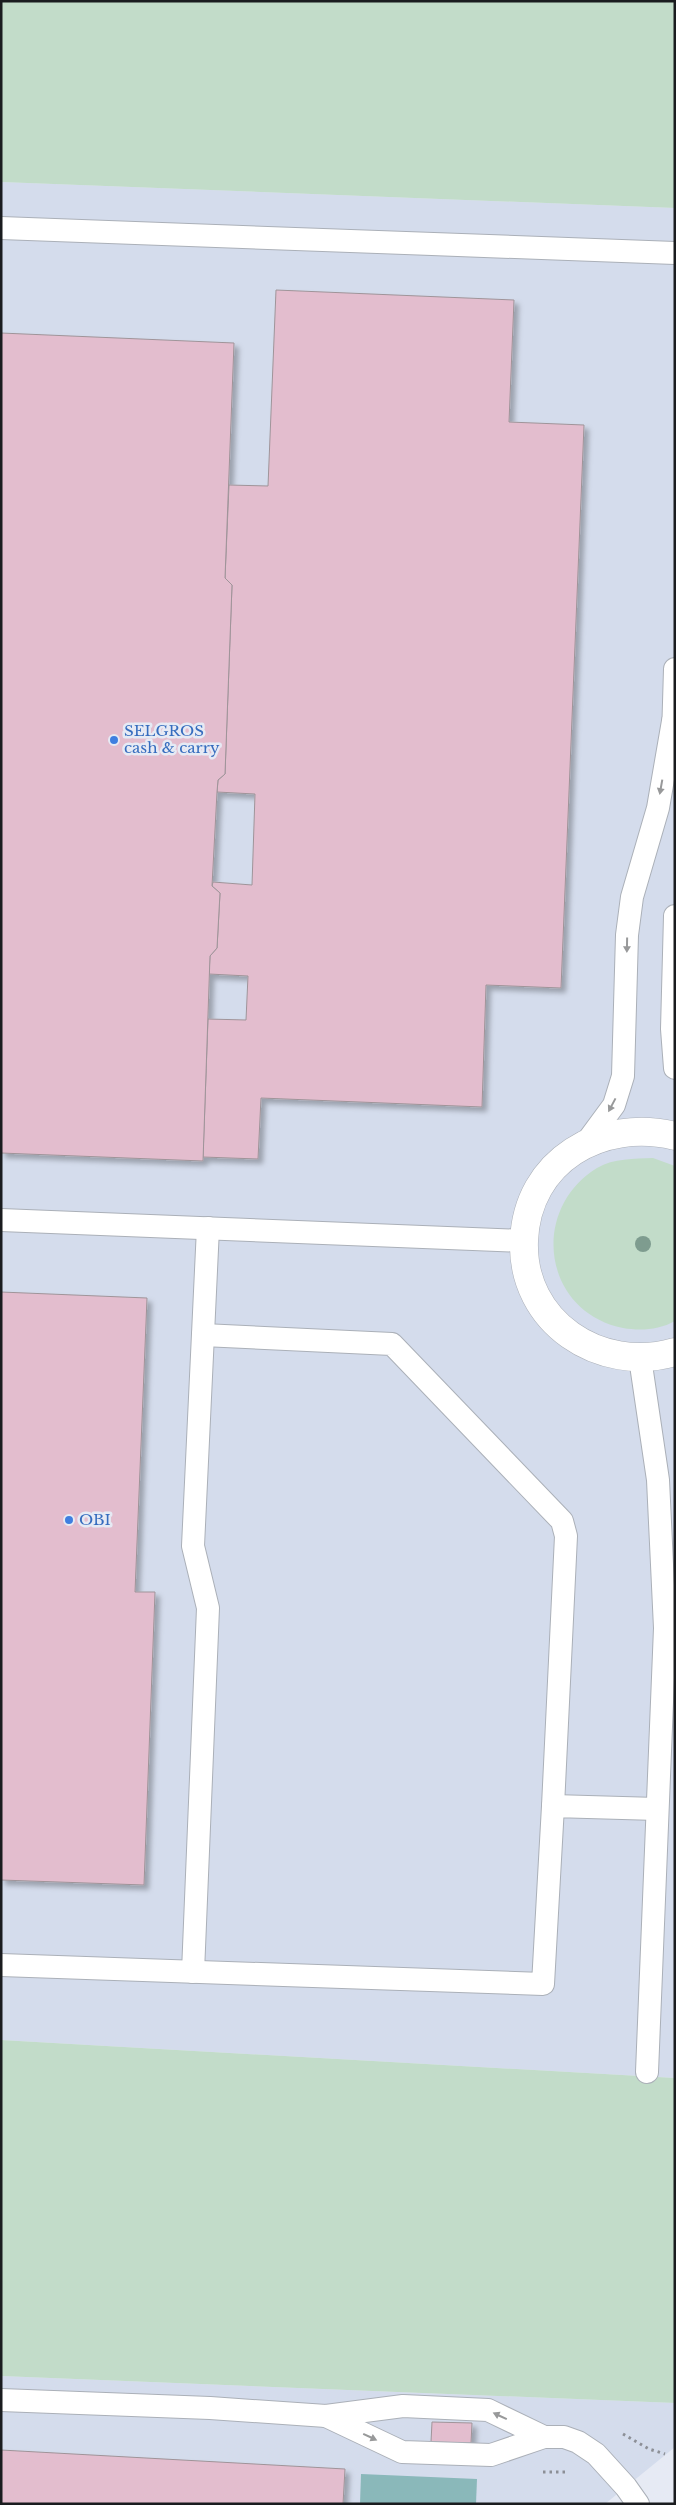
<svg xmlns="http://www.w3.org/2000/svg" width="676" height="2505" font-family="'Libre Baskerville',serif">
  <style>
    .built { fill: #d4dcec }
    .green { fill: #c2dcc9 }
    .water { fill: #8ab8ba }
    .building { fill: #e3bdce; stroke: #9f9499; filter: url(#shadow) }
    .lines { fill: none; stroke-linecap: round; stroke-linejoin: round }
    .service-casing { stroke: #abb0b8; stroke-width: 24 }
    .minor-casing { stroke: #abb0b8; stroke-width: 29 }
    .path { stroke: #8c8f96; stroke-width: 3; stroke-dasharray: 2.5 4; stroke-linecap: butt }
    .service { stroke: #fff; stroke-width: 22 }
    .minor { stroke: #fff; stroke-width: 28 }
    .tree { fill: #7e9c8f }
    .oneway { fill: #98999a }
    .shop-dot { fill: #3f7fe0; stroke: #e6eaf4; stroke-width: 2 }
    .labels { text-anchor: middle; stroke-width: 5; stroke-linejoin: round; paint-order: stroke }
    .shop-label { font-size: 15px; fill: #366cbe; stroke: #e6eaf4; text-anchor: start }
  </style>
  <defs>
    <filter id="shadow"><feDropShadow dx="4.5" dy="4.5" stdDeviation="2.5" flood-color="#0004"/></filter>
  </defs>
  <rect width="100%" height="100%" fill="#e6eaf4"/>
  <!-- built -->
  <g class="built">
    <path d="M 1,182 L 675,208 L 675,2078 L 1,2040 Z"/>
    <path d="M 1,2376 L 675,2403 L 675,2447 L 605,2504 L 1,2504 Z"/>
  </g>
  <!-- green -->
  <g class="green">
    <path d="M 1,1 L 675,1 L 675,208 L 1,182 Z"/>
    <path d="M 653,1158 L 675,1166 L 675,1321 C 659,1330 640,1331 623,1328 C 543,1312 529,1210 597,1168 C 614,1158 634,1159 653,1158 Z"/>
    <path d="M 1,2040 L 675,2078 L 675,2403 L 1,2376 Z"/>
  </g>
  <!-- water -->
  <path class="water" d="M 361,2474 L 477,2479 L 476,2504 L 360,2504 Z"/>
  <!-- building -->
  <g class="building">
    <path d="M 276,290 L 514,300 L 509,422 L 584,425 L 561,988 L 486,985 L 482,1107 L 261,1098 L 258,1159 L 203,1157 L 208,1019 L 246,1020 L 248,976 L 209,974 L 210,956 L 217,948 L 220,893 L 212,886 L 213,882 L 252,885 L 255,794 L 217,792 L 218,780 L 225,774 L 232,585 L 225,578 L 229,485 L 268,486 Z"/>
    <path d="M 1,333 L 234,343 L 225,578 L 232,585 L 225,774 L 218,780 L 217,792 L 212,886 L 220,893 L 217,948 L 210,956 L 203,1161 L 1,1153 Z"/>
    <path d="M 1,1292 L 147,1298 L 135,1592 L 155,1592 L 144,1885 L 1,1880 Z"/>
    <path d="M 432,2422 L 472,2423 L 471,2443 L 431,2442 Z"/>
    <path d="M 1,2450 L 345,2469 L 343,2504 L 1,2504 Z"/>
  </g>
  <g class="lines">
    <!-- service casing -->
    <g class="service-casing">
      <g id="service">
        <path d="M 1,228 L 675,253"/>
        <path d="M 673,736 L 675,669"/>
        <path d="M 675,916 L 672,1029 L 675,1068"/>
        <path d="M 586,1143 L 614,1105 L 623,1076 L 627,935 L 632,897 L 658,808 L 673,721"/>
        <path d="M 1,1220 L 524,1241"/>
        <path d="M 203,1335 L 392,1344 L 562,1521 L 566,1536 L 553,1806"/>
        <path d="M 640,1358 L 658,1480 L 665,1628 L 647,2072"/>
        <path d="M 1,1965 L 543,1984 L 553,1806 L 657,1809"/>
        <path d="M 193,1972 L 208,1608 L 193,1546 L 208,1228"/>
        <path d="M 1,2400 L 210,2408 L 326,2416 L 403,2406 L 488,2410 L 544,2437"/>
        <path d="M 326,2416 L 402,2452 L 491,2455 L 544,2437 L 564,2437 L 578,2442 L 596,2454 L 626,2487 L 638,2504"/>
      </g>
    </g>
    <!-- minor casing -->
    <g class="minor-casing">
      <path id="minor" d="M 675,1136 C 602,1118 527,1160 524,1241 C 521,1322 600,1374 675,1352"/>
    </g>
    <!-- path -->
    <g class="path">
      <path d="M 623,2434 L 649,2449 L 665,2454"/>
      <path d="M 543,2472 L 565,2472"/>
    </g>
    <!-- service -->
    <use href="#service" class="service"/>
    <!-- minor -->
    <use href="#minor" class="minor"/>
  </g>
  <!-- trees -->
  <circle class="tree" cx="643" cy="1244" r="8"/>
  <!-- one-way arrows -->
  <defs><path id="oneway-solid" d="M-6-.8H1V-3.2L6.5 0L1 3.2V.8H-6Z" transform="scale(1.25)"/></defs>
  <g class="oneway">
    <use href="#oneway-solid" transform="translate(661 787) rotate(100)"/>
    <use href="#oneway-solid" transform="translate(627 945) rotate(91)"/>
    <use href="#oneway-solid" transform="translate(612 1105) rotate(118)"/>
    <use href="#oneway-solid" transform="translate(500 2416) rotate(-155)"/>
    <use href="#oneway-solid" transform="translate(370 2437) rotate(25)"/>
  </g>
  <!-- markers -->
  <g class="shop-dot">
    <circle cx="114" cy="740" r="5"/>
    <circle cx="69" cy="1520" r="5"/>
  </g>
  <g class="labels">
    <!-- shop labels -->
    <g class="shop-label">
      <text x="124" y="736">SELGROS<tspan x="124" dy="17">cash &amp; carry</tspan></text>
      <text x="79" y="1525">OBI</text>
    </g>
  </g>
  <!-- border -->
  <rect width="676" height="2505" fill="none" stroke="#1a1c1f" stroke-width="5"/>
</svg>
